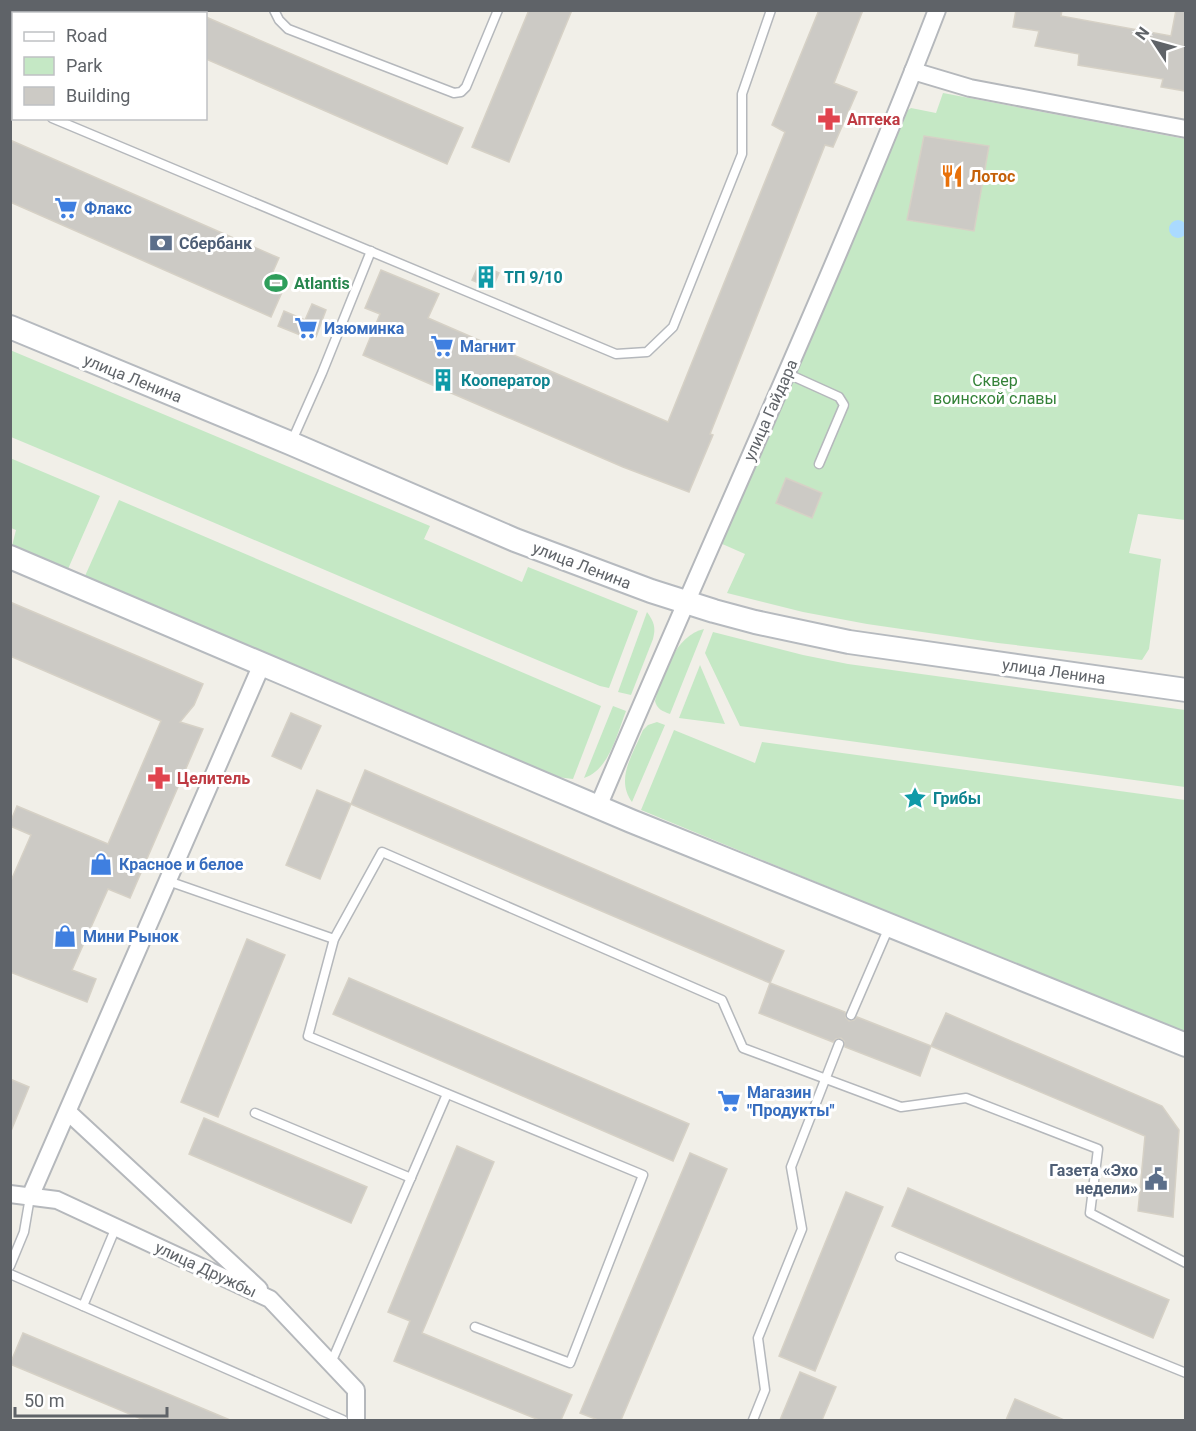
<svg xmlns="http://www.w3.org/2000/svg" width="1196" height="1431" font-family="Roboto,sans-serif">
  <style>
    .green { fill: #c5e8c5 }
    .water { fill: #aadaff }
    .building { fill: #cccac5; stroke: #d6d1c6; stroke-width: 1.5 }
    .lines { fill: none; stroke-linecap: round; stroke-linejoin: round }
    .lane-casing { stroke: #b5b8bc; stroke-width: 11 }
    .street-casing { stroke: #b5b8bc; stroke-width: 20 }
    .secondary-casing { stroke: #b6babf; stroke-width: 26 }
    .lane { stroke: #fff; stroke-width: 8 }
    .street { stroke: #fff; stroke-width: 16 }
    .secondary { stroke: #fff; stroke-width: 22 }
    .labels { text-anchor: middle; stroke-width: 6; stroke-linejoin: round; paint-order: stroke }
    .health-label { font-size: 16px; font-weight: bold; fill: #be3a42; stroke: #fff; text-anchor: start }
    .food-label { font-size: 16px; font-weight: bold; fill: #c56008; stroke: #fff; text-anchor: start }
    .shop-label { font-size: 16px; font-weight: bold; fill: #366cbe; stroke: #fff; text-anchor: start }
    .service-label { font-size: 16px; font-weight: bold; fill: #4e5e75; stroke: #fff; text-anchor: start }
    .culture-label { font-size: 16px; font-weight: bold; fill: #0d838f; stroke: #fff; text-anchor: start }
    .leisure-label { font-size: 16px; font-weight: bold; fill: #27864d; stroke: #fff; text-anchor: start }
    .street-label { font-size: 16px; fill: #5f6368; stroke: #fff }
    .park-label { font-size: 16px; fill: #348238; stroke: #fff }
  </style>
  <rect width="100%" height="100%" fill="#f1efe8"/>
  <!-- green -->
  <g class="green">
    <path d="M 943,93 L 1185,139 L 1185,520 L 1138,514 L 1129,553 L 1161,559 L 1149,649 L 1142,660 L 998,643 L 867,624 L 803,612 L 727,593 L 745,554 L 720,543 L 823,310 L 902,114 L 911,108 L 936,113 Z"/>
    <path d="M 10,350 L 430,526 L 424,539 L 522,582 L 528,567 L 638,611 L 609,688 L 600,686 C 403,605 208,519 11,437 Z"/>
    <path d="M 10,458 L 100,496 L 68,569 L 12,546 L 16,530 L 11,528 Z"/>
    <path d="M 119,500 L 601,706 L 573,779 L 557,777 L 369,699 L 85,576 Z"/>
    <path d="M 647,612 C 654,622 656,627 653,639 L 631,695 L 618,692 Z"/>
    <path d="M 704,629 L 670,714 C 662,711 657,709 655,701 C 661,676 676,635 704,629 Z"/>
    <path d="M 713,632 L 803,655 L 848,664 L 1185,710 L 1185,787 L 740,726 L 705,653 Z"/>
    <path d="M 700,665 L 725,724 L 679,718 Z"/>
    <path d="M 613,706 L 626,711 C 617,734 609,770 584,778 Z"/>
    <path d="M 657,722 L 665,725 L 632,802 C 615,779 633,754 643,730 L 648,725 Z"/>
    <path d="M 674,730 L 755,763 L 762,742 L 1185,800 L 1185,1034 L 641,810 Z"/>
  </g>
  <!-- water -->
  <circle class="water" cx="1178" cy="229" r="9"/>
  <!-- building -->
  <g class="building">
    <path d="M 529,10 L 572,10 L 509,162 L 472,147 Z"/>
    <path d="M 819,10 L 863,10 L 834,83 L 857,92 L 833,147 L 825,145 L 710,434 L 713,435 L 689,492 L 623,467 L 363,355 L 380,314 L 365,308 L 381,270 L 439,294 L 428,318 L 668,422 L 785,132 L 772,125 Z"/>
    <path d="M 1016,10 L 1062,10 L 1061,16 L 1171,36 L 1176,10 L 1185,10 L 1185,91 L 1161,87 L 1163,79 L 1078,65 L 1079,54 L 1035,46 L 1039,31 L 1013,27 Z"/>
    <path d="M 206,17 L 463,128 L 447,164 L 206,59 Z"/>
    <path d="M 924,136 L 989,146 L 974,231 L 907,220 Z"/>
    <path d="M 10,140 L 279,258 L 271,276 L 286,283 L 271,317 L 10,202 Z"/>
    <path d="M 479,264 L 499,273 L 492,289 L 472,280 Z"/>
    <path d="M 312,304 L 326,310 L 316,337 L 310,339 L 278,326 L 284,311 L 305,320 Z"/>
    <path d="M 786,478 L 822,493 L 812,518 L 776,503 Z"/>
    <path d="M 10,602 L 203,684 L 194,705 L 180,722 L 203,729 L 130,898 L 108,889 L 72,970 L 96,979 L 87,1002 L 10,972 L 10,883 L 31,835 L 10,826 L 10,823 L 17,806 L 108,844 L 161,721 L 10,656 Z"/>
    <path d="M 291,713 L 321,726 L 301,769 L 272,756 Z"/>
    <path d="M 365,770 L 784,951 L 770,983 L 351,804 Z"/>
    <path d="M 317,790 L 351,804 L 320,879 L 286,865 Z"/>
    <path d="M 247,939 L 285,955 L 218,1117 L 181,1102 Z"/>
    <path d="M 349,978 L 689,1124 L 673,1161 L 333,1014 Z"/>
    <path d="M 770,983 L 845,1012 L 846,1018 L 849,1021 L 854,1020 L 857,1017 L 931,1046 L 920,1076 L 845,1047 L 844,1041 L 841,1038 L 836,1039 L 833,1042 L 759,1013 Z"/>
    <path d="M 946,1013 L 1162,1106 L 1179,1130 L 1173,1217 L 1138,1211 L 1145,1136 L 931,1046 Z"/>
    <path d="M 10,1079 L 29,1087 L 11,1131 L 10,1131 Z"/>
    <path d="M 204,1118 L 367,1187 L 351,1223 L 189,1154 Z"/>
    <path d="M 457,1146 L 494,1162 L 422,1333 L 572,1395 L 561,1420 L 539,1420 L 394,1361 L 410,1321 L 388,1312 Z"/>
    <path d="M 690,1153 L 727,1169 L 621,1420 L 598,1420 L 580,1413 Z"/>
    <path d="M 908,1188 L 1169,1300 L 1153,1338 L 892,1226 Z"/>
    <path d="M 846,1192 L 883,1207 L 815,1371 L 779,1356 Z"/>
    <path d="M 23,1333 L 230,1420 L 144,1420 L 10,1364 Z"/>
    <path d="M 800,1372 L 836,1387 L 822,1420 L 780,1420 Z"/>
    <path d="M 1015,1399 L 1064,1420 L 1006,1420 Z"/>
  </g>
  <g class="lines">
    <!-- lane casing -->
    <g class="lane-casing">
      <g id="lane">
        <path d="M 274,10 L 279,20 L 288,29 L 454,93 L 461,92 L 466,87 L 498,10"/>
        <path d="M 10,101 L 14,102"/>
        <path d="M 52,118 L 616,354 L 647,352 L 673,327 L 742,154 L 742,94 L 771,10"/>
        <path d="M 786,373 L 839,397 L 844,405 L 819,464"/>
        <path d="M 291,443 L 322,373 L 371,251"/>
        <path d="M 168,881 L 334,939"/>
        <path d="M 851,1015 L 889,927"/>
        <path d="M 255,1113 L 411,1178"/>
        <path d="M 900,1257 L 1186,1373"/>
        <path d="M 10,1266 L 24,1232 L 30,1197"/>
        <path d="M 10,1274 L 343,1420"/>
        <path d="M 83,1306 L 116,1227"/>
        <path d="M 475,1327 L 570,1363 L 643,1175 L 308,1036 L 334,939 L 382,852 L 722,1000 L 743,1048 L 901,1107 L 966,1098 L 1098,1149 L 1090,1213 L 1186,1263"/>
        <path d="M 331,1363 L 447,1094"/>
        <path d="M 753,1420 L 765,1390 L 758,1338 L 802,1229 L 791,1167 L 839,1044"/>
      </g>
    </g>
    <!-- street casing -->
    <g class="street-casing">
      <g id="street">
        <path d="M 913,71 L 970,88 L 1186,129"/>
        <path d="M 598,807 C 710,541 833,280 937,10"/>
        <path d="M 68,1112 L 259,1289"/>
        <path d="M 10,1194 L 57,1200 L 270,1299 L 356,1390 L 356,1420"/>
        <path d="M 30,1197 L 262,664"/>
      </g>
    </g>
    <!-- secondary casing -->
    <g class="secondary-casing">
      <g id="secondary">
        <path d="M 10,327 L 290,443 L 515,540 L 651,591 L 714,611 L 755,622 L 849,642 L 1186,690"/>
        <path d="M 10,557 L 631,821 L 1186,1045"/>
      </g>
    </g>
    <!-- lane -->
    <use href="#lane" class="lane"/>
    <!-- street -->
    <use href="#street" class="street"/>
    <!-- secondary -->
    <use href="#secondary" class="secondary"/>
  </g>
  <!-- icons -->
  <defs>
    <g id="pharmacy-bare" transform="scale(1.8)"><path d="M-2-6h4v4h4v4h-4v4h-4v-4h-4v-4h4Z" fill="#e0444e" stroke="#fff" stroke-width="2.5" paint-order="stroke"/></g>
    <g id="restaurant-bare" transform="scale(1.8)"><path d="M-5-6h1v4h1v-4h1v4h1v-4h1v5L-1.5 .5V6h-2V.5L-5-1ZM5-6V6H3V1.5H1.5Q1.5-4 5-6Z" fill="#e8710a" stroke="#fff" stroke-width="2.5" paint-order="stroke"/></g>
    <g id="supermarket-bare" transform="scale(1.8)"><path d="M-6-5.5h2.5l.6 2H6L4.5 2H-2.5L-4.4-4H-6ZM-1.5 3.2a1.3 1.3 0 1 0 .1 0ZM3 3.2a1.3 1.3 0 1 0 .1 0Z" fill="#3f7fe0" stroke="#fff" stroke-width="2.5" paint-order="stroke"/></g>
    <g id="bank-bare" transform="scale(1.8)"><path d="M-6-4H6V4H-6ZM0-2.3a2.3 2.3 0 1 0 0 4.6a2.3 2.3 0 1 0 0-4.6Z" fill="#5c6f8a" stroke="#fff" stroke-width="2.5" paint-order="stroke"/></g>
    <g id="building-bare" transform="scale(1.8)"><path d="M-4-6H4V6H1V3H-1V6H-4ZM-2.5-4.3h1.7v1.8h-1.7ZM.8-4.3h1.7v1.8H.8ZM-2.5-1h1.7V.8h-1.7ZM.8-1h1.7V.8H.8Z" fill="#0f9aa8" stroke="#fff" stroke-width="2.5" paint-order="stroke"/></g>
    <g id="stadium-bare" transform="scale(1.8)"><path d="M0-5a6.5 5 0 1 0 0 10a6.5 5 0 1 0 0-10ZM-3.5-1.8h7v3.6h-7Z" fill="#2e9e5b" stroke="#fff" stroke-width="2.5" paint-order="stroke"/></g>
    <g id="sight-bare" transform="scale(1.8)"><path d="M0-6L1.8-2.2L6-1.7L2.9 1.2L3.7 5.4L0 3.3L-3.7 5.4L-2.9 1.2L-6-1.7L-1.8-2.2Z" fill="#0f9aa8" stroke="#fff" stroke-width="2.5" paint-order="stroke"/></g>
    <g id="shop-bare" transform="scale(1.8)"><path d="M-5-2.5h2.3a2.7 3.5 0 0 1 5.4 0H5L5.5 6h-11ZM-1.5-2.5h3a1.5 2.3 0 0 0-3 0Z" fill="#3f7fe0" stroke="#fff" stroke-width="2.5" paint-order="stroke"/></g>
    <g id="civic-bare" transform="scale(1.8)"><path d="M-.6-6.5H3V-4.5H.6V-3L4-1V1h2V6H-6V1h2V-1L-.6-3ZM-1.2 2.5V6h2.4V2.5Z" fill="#5c6f8a" stroke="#fff" stroke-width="2.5" paint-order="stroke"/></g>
  </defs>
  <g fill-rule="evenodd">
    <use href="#pharmacy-bare" x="829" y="119"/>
    <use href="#restaurant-bare" x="952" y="176"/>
    <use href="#supermarket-bare" x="66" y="208"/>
    <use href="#bank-bare" x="161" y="243"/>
    <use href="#building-bare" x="486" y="277"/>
    <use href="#stadium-bare" x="276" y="283"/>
    <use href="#supermarket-bare" x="306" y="328"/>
    <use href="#supermarket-bare" x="442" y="346"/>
    <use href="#building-bare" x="443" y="380"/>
    <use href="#pharmacy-bare" x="159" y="778"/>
    <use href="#sight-bare" x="915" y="798"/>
    <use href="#shop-bare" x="101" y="864"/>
    <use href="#shop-bare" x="65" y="936"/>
    <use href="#supermarket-bare" x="729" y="1101"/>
    <use href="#civic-bare" x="1156" y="1179"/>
  </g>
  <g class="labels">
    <!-- health labels -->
    <g class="health-label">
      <text x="847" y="125">Аптека</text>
      <text x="177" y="784">Целитель</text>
    </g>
    <!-- food labels -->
    <g class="food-label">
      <text x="970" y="182">Лотос</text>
    </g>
    <!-- shop labels -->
    <g class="shop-label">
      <text x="84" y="214">Флакс</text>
      <text x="324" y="334">Изюминка</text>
      <text x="460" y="352">Магнит</text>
      <text x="119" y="870">Красное и белое</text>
      <text x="83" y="942">Мини Рынок</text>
      <text x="747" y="1098">Магазин<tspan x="747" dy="18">"Продукты"</tspan></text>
    </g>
    <!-- service labels -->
    <g class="service-label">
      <text x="179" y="249">Сбербанк</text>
      <text x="1138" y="1176" text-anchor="end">Газета «Эхо<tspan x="1138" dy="18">недели»</tspan></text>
    </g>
    <!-- culture labels -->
    <g class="culture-label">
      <text x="504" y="283">ТП 9/10</text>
      <text x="461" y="386">Кооператор</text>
      <text x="933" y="804">Грибы</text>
    </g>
    <!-- leisure labels -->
    <g class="leisure-label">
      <text x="294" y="289">Atlantis</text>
    </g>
    <!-- street labels -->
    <g class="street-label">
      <text transform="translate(133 378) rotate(22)" y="6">улица Ленина</text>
      <text transform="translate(770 410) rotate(-66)" y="6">улица Гайдара</text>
      <text transform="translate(582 565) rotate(21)" y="6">улица Ленина</text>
      <text transform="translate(1054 671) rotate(8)" y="6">улица Ленина</text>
      <text transform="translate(206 1269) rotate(25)" y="6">улица Дружбы</text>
    </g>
    <!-- park labels -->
    <g class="park-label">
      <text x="995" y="386">Сквер<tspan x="995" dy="18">воинской славы</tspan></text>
    </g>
  </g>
  <!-- border -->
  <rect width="1196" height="1431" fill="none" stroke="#5f6368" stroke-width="24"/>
  <!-- legend -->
  <rect x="12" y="12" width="195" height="108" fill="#ffffff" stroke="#bfc1c3" stroke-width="1.5"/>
  <rect x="24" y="32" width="30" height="9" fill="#ffffff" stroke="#bfc1c3" stroke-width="1.5"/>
  <text x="66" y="42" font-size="18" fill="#5f6368">Road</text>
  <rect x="24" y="57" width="30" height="18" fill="#c5e8c5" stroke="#bfc1c3" stroke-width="1.5"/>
  <text x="66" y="72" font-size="18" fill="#5f6368">Park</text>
  <rect x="24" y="87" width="30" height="18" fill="#cccac5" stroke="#bfc1c3" stroke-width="1.5"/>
  <text x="66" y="102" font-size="18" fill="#5f6368">Building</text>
  <!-- north arrow -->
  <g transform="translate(1154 42) rotate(306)" stroke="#ffffff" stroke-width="4.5" paint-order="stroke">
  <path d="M0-4.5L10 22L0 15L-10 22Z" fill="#5f6368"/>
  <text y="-9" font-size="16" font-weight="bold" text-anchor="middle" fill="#5f6368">N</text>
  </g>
  <!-- scale -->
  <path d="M15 1407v9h152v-9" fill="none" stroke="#5f6368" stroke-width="3"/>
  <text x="24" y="1407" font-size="18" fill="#5f6368" stroke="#ffffff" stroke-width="4.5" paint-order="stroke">50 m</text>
</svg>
